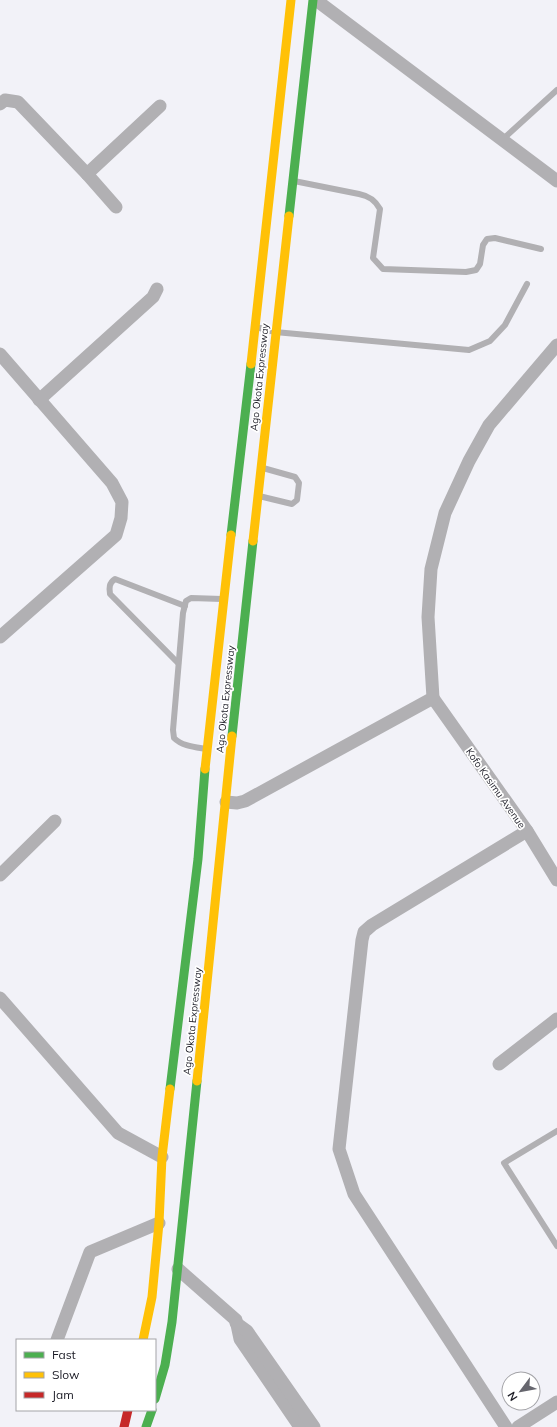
<svg xmlns="http://www.w3.org/2000/svg" width="557" height="1427" font-family="Mulish,sans-serif">
  <style>
    .lines { fill: none; stroke-linecap: round; stroke-linejoin: round }
    .lane { stroke: #b1b0b3; stroke-width: 6 }
    .street { stroke: #b1b0b3; stroke-width: 13 }
    .fast { stroke: #4caf50; stroke-width: 9 }
    .slow { stroke: #ffc107; stroke-width: 9 }
    .jam { stroke: #c62828; stroke-width: 9 }
    .labels { text-anchor: middle; stroke-width: 3.5; stroke-linejoin: round; paint-order: stroke }
    .street-label { font-size: 10px; fill: #1a1a24; stroke: #fff }
  </style>
  <rect width="100%" height="100%" fill="#f2f2f8"/>
  <g class="lines">
    <!-- lane -->
    <g class="lane">
      <path d="M 502,140 L 557,90"/>
      <path d="M 294,181 L 359,194 C 369,196 375,200 380,209 L 373,258 L 383,269 L 466,272 L 476,270 L 480,264 L 483,245 L 487,239 L 495,238 L 541,249"/>
      <path d="M 256,327 L 275,332 L 469,350 L 490,341 L 505,325 L 527,284"/>
      <path d="M 259,496 L 292,504 L 297,500 L 299,483 L 295,477 L 263,468"/>
      <path d="M 178,663 L 110,594 C 109,588 109,583 115,579 L 185,606"/>
      <path d="M 206,749 C 194,747 182,746 174,738 L 173,730 L 183,613 L 186,601 L 191,598 L 222,599"/>
      <path d="M 557,1131 L 504,1163 L 557,1246"/>
    </g>
    <!-- street -->
    <g class="street">
      <path d="M 316,0 L 557,181"/>
      <path d="M 0,104 L 5,100 L 18,102 L 87,174 L 116,207"/>
      <path d="M 87,174 L 160,106"/>
      <path d="M 0,354 L 112,483 L 122,502 L 121,518 L 116,535 L 0,637"/>
      <path d="M 39,400 L 153,297 L 157,289"/>
      <path d="M 433,698 L 527,831 L 557,880"/>
      <path d="M 226,802 L 237,803 L 245,801 L 433,698 L 428,617 L 431,569 L 445,513 L 469,461 L 489,425 L 557,345"/>
      <path d="M 0,875 L 55,821"/>
      <path d="M 0,998 L 118,1133 L 162,1157"/>
      <path d="M 499,1064 L 557,1019"/>
      <path d="M 178,1269 L 236,1320 L 240,1339 L 300,1427"/>
      <path d="M 236,1323 L 247,1331 L 314,1427"/>
      <path d="M 57,1340 L 90,1252 L 159,1223"/>
      <path d="M 506,1427 L 354,1194 L 339,1149 L 362,940 L 364,932 L 372,925 L 527,831"/>
      <path d="M 518,1427 L 557,1402"/>
    </g>
    <!-- fast -->
    <g class="fast">
      <path d="M 289,216 L 313,0"/>
      <path d="M 231,535 L 251,364"/>
      <path d="M 232,736 L 253,541"/>
      <path d="M 170,1089 L 198,859 L 205,769"/>
      <path d="M 155,1399 L 165,1365 L 172,1322 L 197,1081"/>
      <path d="M 146,1427 L 152,1410"/>
    </g>
    <!-- slow -->
    <g class="slow">
      <path d="M 251,364 L 291,0"/>
      <path d="M 253,541 L 289,216"/>
      <path d="M 205,769 L 231,535"/>
      <path d="M 197,1081 L 232,736"/>
      <path d="M 143,1340 L 152,1297 L 159,1223 L 162,1157 L 170,1089"/>
    </g>
    <!-- jam -->
    <path class="jam" d="M 124,1427 L 128,1410"/>
  </g>
  <g class="labels">
    <!-- street labels -->
    <g class="street-label">
      <text transform="translate(259 377) rotate(-84)" y="4">Ago Okota Expressway</text>
      <text transform="translate(225 699) rotate(-84)" y="4">Ago Okota Expressway</text>
      <text transform="translate(496 788) rotate(55)" y="4">Kofo Kasimu Avenue</text>
      <text transform="translate(192 1021) rotate(-84)" y="4">Ago Okota Expressway</text>
    </g>
  </g>
  <!-- legend -->
  <rect x="16" y="1339" width="140" height="72" fill="#ffffff" stroke="#a3a3a7"/>
  <rect x="24" y="1352" width="20" height="6" fill="#4caf50" stroke="#a3a3a7"/>
  <text x="52" y="1359" font-size="12" fill="#1a1a24">Fast</text>
  <rect x="24" y="1372" width="20" height="6" fill="#ffc107" stroke="#a3a3a7"/>
  <text x="52" y="1379" font-size="12" fill="#1a1a24">Slow</text>
  <rect x="24" y="1392" width="20" height="6" fill="#c62828" stroke="#a3a3a7"/>
  <text x="52" y="1399" font-size="12" fill="#1a1a24">Jam</text>
  <!-- north arrow -->
  <g transform="translate(521 1391) rotate(238)"><circle r="19" fill="#ffffff" stroke="#a3a3a7"/>
  <path d="M0-3L7 15L0 10L-7 15Z" fill="#66666e"/>
  <text y="-6" font-size="11" font-weight="bold" text-anchor="middle" fill="#1a1a24">N</text>
  </g>
</svg>
